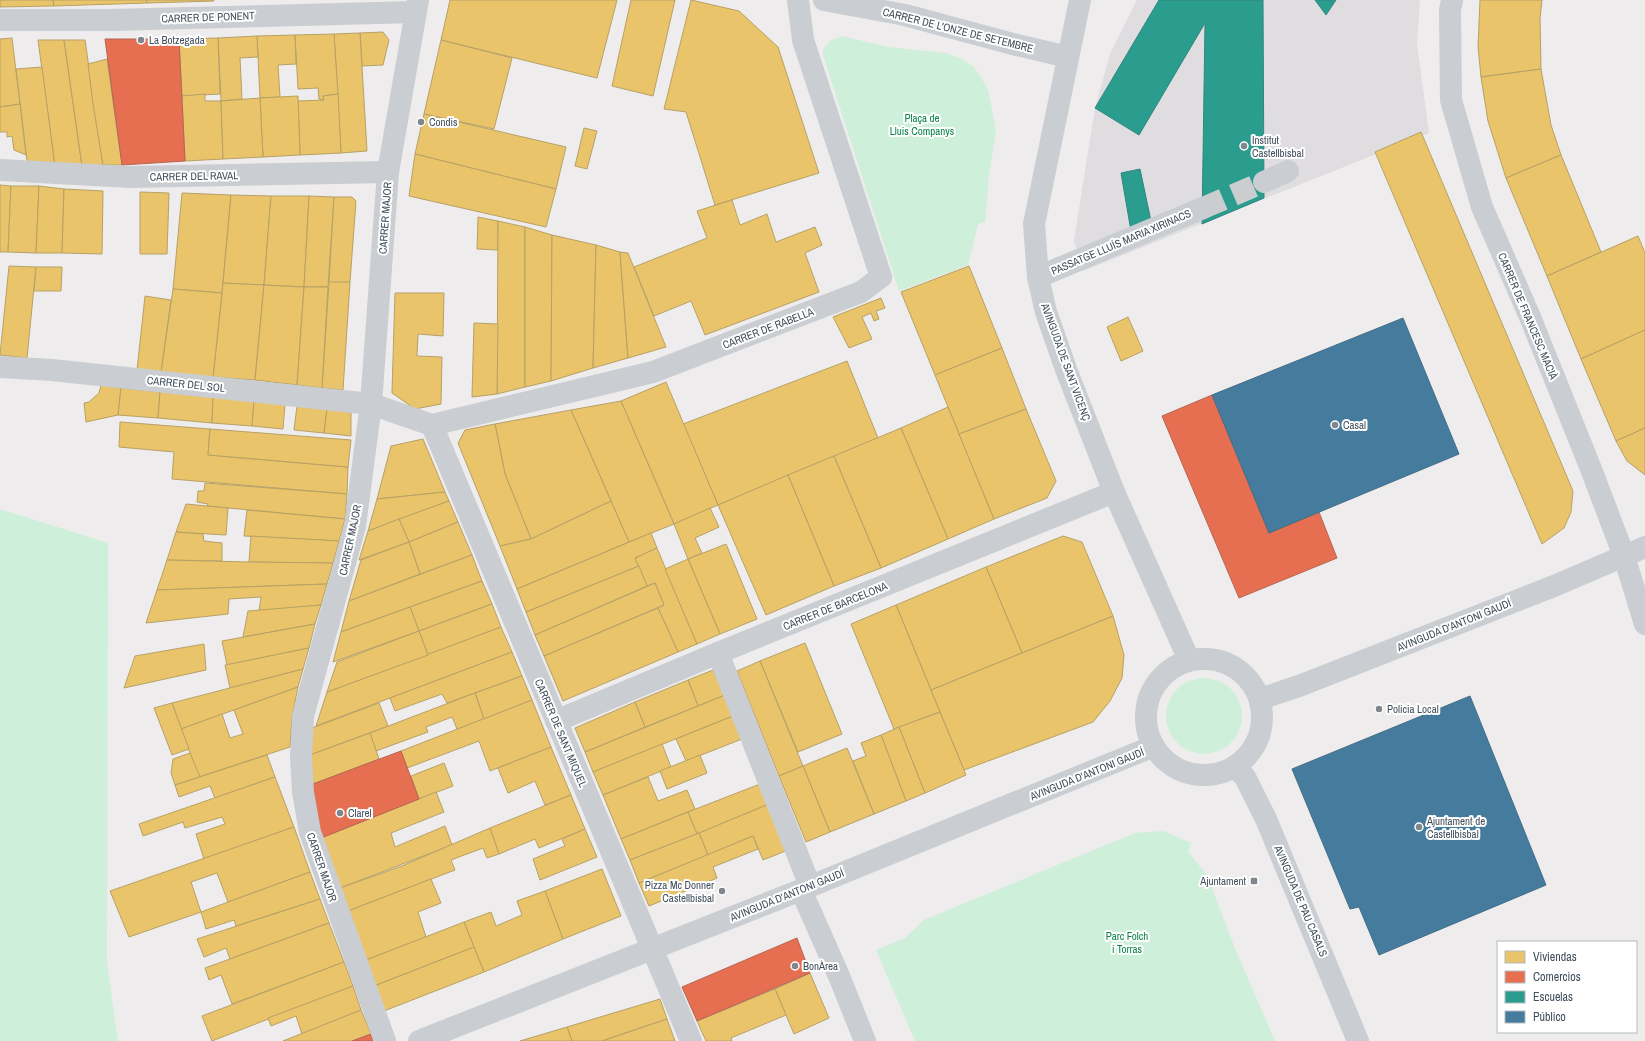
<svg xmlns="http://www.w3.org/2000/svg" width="1645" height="1041" font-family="'Archivo Narrow',sans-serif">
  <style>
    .education { fill: #dfdddf }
    .green { fill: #cef0da }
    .homes { fill: #e9c46a; stroke: #b7a166 }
    .shops { fill: #e76f51; stroke: #b66554 }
    .schools { fill: #2a9d8f; stroke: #31867f }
    .public { fill: #457b9d; stroke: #446e89 }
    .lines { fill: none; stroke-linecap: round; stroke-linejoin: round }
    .minor-tunnel { stroke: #cccdcf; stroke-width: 22; stroke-dasharray: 22 11; stroke-linecap: butt }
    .minor { stroke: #cacdd1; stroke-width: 22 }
    .poi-dot { fill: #7e868e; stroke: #fff; stroke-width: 1.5 }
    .labels { text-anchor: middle; stroke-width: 4; stroke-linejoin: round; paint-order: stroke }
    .street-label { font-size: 11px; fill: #424f5b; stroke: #fff }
    .poi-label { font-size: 11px; fill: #424f5b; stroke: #fff; text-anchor: start }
    .park-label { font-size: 11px; fill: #0c8348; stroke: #fff }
  </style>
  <rect width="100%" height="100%" fill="#eeecec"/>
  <!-- education -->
  <path class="education" d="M 1137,0 L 1420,0 L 1417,44 L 1429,133 L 1083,271 L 1074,240 L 1095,108 L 1110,54 Z"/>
  <!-- green -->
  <g class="green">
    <path d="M 842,36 L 888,47 L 946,53 L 962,59 L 974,67 L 988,89 L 996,131 L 989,176 L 985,222 L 978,224 L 968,265 L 899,291 L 823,55 L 823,49 L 830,41 Z"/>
    <path d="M 0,509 L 108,543 L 107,963 L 118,1041 L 0,1041 Z"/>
    <circle cx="1204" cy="716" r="38"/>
    <path d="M 1163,831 L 1191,843 L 1188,852 L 1207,875 L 1236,951 L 1275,1041 L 915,1041 L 876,950 L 905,938 L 924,920 L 1135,833 Z"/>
  </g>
  <!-- homes -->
  <g class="homes">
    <path d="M 0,0 L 53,0 L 54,6 L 0,7 Z"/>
    <path d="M 53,0 L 146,0 L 147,3 L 54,6 Z"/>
    <path d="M 146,0 L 214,0 L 214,1 L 147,3 Z"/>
    <path d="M 450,0 L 617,0 L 597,78 L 441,40 Z"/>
    <path d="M 631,0 L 675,0 L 653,96 L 612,86 Z"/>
    <path d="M 691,0 L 739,11 L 778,47 L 819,173 L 715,205 L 686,112 L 664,109 Z"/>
    <path d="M 1480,0 L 1542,0 L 1540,19 L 1541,69 L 1481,77 L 1478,46 Z"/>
    <path d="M 383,32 L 389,40 L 383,65 L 362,66 L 360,33 Z"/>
    <path d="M 360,33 L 367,151 L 341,153 L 334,34 Z"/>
    <path d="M 334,34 L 338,94 L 323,96 L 324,100 L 319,99 L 318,88 L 298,89 L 295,35 Z"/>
    <path d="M 295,35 L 296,64 L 278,65 L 280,97 L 260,98 L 257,36 Z"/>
    <path d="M 257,36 L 258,57 L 240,58 L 242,99 L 221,101 L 218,38 Z"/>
    <path d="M 12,38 L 20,104 L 0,107 L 0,39 Z"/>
    <path d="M 218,38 L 220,94 L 182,96 L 179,39 Z"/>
    <path d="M 38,40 L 64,40 L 82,166 L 55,167 Z"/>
    <path d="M 64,40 L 85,40 L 103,165 L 82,166 Z"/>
    <path d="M 441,40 L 512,58 L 494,129 L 424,114 Z"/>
    <path d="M 107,59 L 122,165 L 103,165 L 93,104 L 88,64 Z"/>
    <path d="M 42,67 L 55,167 L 28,169 L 16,69 Z"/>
    <path d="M 1541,69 L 1551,125 L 1561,155 L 1506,178 L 1488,121 L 1481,77 Z"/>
    <path d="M 205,94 L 205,101 L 221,101 L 223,159 L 185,161 L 182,96 Z"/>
    <path d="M 338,94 L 341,153 L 300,155 L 298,101 L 324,100 L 323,96 Z"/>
    <path d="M 298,96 L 300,155 L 263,157 L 260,98 Z"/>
    <path d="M 260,98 L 263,157 L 223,159 L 221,101 Z"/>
    <path d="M 20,104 L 26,155 L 14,150 L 12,136 L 7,137 L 7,132 L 0,132 L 0,107 Z"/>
    <path d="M 424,114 L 566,147 L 556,189 L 415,154 Z"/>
    <path d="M 584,128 L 597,131 L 587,169 L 575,166 Z"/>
    <path d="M 1421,132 L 1573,491 L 1571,512 L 1564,528 L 1542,544 L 1375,152 Z"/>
    <path d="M 415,154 L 556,189 L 546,227 L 409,196 Z"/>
    <path d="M 1561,155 L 1601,252 L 1547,276 L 1506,178 Z"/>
    <path d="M 0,185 L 11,186 L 8,252 L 0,252 Z"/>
    <path d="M 11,186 L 39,186 L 36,253 L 8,252 Z"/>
    <path d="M 39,186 L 64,189 L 62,253 L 36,253 Z"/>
    <path d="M 64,189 L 103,191 L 102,254 L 62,253 Z"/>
    <path d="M 140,192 L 169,193 L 167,254 L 140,254 Z"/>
    <path d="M 182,193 L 231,195 L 222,293 L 173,289 Z"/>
    <path d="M 231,195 L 271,196 L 264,285 L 223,283 Z"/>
    <path d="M 271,196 L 309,196 L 304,287 L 264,285 Z"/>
    <path d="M 309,196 L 334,197 L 328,287 L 304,287 Z"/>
    <path d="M 334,197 L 352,197 L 356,201 L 350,282 L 329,283 Z"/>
    <path d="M 732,200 L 740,225 L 767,214 L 776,242 L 815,227 L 822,245 L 805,253 L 819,292 L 705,335 L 691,301 L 654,316 L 634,267 L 707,238 L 697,211 Z"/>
    <path d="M 478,217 L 498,221 L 498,250 L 477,249 Z"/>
    <path d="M 498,221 L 525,227 L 525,387 L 497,394 Z"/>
    <path d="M 525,227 L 552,235 L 551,381 L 525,387 Z"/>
    <path d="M 552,235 L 596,245 L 593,368 L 551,381 Z"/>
    <path d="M 1638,236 L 1645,253 L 1645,330 L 1581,359 L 1547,276 Z"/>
    <path d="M 596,245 L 620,252 L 628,358 L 593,368 Z"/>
    <path d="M 620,252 L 628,253 L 666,347 L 628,358 Z"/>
    <path d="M 9,266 L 36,267 L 27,358 L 0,355 Z"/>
    <path d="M 969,266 L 1002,348 L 935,375 L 901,292 Z"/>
    <path d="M 36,267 L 62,267 L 61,291 L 34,291 Z"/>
    <path d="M 329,282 L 350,282 L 343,390 L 322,388 Z"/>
    <path d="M 223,283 L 264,285 L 255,380 L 213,377 Z"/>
    <path d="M 264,285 L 304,287 L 297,385 L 255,380 Z"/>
    <path d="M 304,287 L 328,287 L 322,388 L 297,385 Z"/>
    <path d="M 173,289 L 222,293 L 213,377 L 161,372 Z"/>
    <path d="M 395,293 L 444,293 L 443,336 L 418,334 L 417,356 L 442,357 L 441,404 L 415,409 L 392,393 Z"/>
    <path d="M 145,296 L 171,300 L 161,372 L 137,370 Z"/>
    <path d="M 881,298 L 885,308 L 876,311 L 879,319 L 874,321 L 871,313 L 862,317 L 872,339 L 849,348 L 833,317 Z"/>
    <path d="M 1128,317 L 1143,351 L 1121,361 L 1107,327 Z"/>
    <path d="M 474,323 L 498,324 L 497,394 L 472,397 Z"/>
    <path d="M 1645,330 L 1645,428 L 1616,441 L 1581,359 Z"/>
    <path d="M 1002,348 L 1026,409 L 959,434 L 935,375 Z"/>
    <path d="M 847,361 L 878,438 L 718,505 L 683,424 Z"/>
    <path d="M 666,382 L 718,505 L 674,524 L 621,401 Z"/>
    <path d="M 101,385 L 121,388 L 118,415 L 86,422 L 84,403 L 89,402 L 99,393 Z"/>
    <path d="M 121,388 L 160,392 L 158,418 L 118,415 Z"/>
    <path d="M 160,392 L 213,397 L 212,423 L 158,418 Z"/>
    <path d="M 213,397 L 254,401 L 252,426 L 212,423 Z"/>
    <path d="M 254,401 L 285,404 L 283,429 L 252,426 Z"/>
    <path d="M 621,401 L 674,524 L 629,542 L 571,410 Z"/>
    <path d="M 297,406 L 327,409 L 324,433 L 294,430 Z"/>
    <path d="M 948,407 L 994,519 L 948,539 L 901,428 Z"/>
    <path d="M 327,409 L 351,411 L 351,436 L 324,433 Z"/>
    <path d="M 1026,409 L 1056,481 L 1047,498 L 994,519 L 959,434 Z"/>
    <path d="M 571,410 L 611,501 L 531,539 L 505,474 L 495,424 Z"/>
    <path d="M 120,422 L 210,429 L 208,455 L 348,467 L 347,494 L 172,479 L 174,452 L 119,447 Z"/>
    <path d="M 495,424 L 505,474 L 531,539 L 500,546 L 458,443 L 465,430 Z"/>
    <path d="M 901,428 L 948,539 L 881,568 L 834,456 Z"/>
    <path d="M 1645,428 L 1645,475 L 1627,461 L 1616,441 Z"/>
    <path d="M 210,429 L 351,440 L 348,467 L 208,455 Z"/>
    <path d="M 423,439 L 445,492 L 377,499 L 391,446 Z"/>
    <path d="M 834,456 L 881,568 L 834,586 L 788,475 Z"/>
    <path d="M 788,475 L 834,586 L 766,615 L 718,505 Z"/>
    <path d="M 205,483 L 347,494 L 345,519 L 207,506 L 208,504 L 197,502 L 198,491 L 204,491 Z"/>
    <path d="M 445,492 L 449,501 L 368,531 L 377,499 Z"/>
    <path d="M 449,501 L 458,522 L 409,542 L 399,519 Z"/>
    <path d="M 611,501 L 629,542 L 517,589 L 500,546 L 531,539 Z"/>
    <path d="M 186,504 L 228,508 L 226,535 L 176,532 Z"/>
    <path d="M 710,508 L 719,527 L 695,538 L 702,553 L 688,559 L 674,524 Z"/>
    <path d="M 247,510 L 345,519 L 339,541 L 244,536 Z"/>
    <path d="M 399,519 L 409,542 L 359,560 L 368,531 Z"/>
    <path d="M 458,522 L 472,555 L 420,574 L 409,542 Z"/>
    <path d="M 176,532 L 203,534 L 204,541 L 222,543 L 222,561 L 167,560 Z"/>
    <path d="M 651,533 L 657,548 L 635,558 L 639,566 L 526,612 L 517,589 Z"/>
    <path d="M 251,536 L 339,541 L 333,563 L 249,562 Z"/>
    <path d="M 1063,536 L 1082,542 L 1113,616 L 1022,653 L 986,567 Z"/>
    <path d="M 409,542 L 420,574 L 349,601 L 361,560 Z"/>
    <path d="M 726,544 L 757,619 L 720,634 L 688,559 Z"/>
    <path d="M 657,548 L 697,644 L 678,652 L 658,608 L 664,605 L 655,583 L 647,586 L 635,558 Z"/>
    <path d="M 472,555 L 482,581 L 341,632 L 349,601 Z"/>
    <path d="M 688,559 L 720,634 L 697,644 L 665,569 Z"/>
    <path d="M 167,560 L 249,562 L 333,563 L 327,584 L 157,590 Z"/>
    <path d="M 639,566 L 647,586 L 535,635 L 526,612 Z"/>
    <path d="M 986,567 L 1022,653 L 931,690 L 896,605 Z"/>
    <path d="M 482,581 L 492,604 L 419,631 L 410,607 Z"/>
    <path d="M 655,583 L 664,605 L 544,656 L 535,635 Z"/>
    <path d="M 327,584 L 321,605 L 259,611 L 261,597 L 229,599 L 228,614 L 146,623 L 157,590 Z"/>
    <path d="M 492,604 L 501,627 L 428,655 L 419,631 Z"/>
    <path d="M 321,605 L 315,624 L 243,637 L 248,611 Z"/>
    <path d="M 896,605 L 940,712 L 894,729 L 851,624 Z"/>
    <path d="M 410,607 L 419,631 L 333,662 L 341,632 Z"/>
    <path d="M 658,608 L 678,652 L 563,701 L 544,656 Z"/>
    <path d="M 1113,616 L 1124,655 L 1122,678 L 1110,701 L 1093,722 L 964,770 L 931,690 Z"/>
    <path d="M 315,624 L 309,648 L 227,665 L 222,641 Z"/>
    <path d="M 501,627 L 512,652 L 316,726 L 327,692 Z"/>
    <path d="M 419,631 L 428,655 L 327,692 L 337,662 Z"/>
    <path d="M 805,643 L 842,734 L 798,752 L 760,661 Z"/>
    <path d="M 204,644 L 206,670 L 124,688 L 135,656 Z"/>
    <path d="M 309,648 L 303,669 L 230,688 L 225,665 Z"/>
    <path d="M 512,652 L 522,676 L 447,703 L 442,694 L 395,711 L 390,698 Z"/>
    <path d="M 760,661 L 803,766 L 779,776 L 737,671 Z"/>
    <path d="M 303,669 L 298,687 L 181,729 L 172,703 Z"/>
    <path d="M 713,670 L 725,695 L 698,706 L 688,680 Z"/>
    <path d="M 522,676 L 532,700 L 484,719 L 475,693 Z"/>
    <path d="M 688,680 L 698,706 L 645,727 L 635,702 Z"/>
    <path d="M 298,687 L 292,717 L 290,747 L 199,777 L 181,729 L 222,714 L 230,738 L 243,734 L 234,710 Z"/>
    <path d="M 475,693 L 484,719 L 457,729 L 452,717 L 426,727 L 428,732 L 376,751 L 370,733 Z"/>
    <path d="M 725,695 L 733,716 L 593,772 L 585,752 Z"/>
    <path d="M 532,700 L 551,747 L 490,771 L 479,741 L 407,768 L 401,751 Z"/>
    <path d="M 635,702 L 645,727 L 585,752 L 575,728 Z"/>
    <path d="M 172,703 L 189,749 L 172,755 L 154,708 Z"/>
    <path d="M 379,703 L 388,726 L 310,755 L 312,728 Z"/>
    <path d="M 940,712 L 966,775 L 925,793 L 899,727 Z"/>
    <path d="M 733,716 L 742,739 L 686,761 L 676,739 Z"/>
    <path d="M 899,727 L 925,793 L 906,801 L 881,735 Z"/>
    <path d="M 370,733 L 379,759 L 313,784 L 310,755 Z"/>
    <path d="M 881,735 L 906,801 L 874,814 L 853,761 L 866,756 L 861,743 Z"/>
    <path d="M 662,744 L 671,767 L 603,795 L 593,772 Z"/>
    <path d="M 551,747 L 571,795 L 545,805 L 535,781 L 508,793 L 498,768 Z"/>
    <path d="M 847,748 L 874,814 L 830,832 L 803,766 Z"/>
    <path d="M 190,753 L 200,777 L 175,785 L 171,773 L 173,759 Z"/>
    <path d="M 267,755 L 275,777 L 215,798 L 210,786 L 179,797 L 175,785 Z"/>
    <path d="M 700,755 L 707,773 L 667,789 L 660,771 Z"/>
    <path d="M 444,763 L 453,786 L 419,799 L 411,776 Z"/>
    <path d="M 803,766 L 830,832 L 806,842 L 779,776 Z"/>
    <path d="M 275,777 L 294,827 L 204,859 L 196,834 L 225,824 L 222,817 L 185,828 L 183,822 L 143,836 L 139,824 Z"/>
    <path d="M 648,777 L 658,801 L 687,790 L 695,809 L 621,839 L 603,795 Z"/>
    <path d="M 760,784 L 769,804 L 697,834 L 688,812 Z"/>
    <path d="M 436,792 L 444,812 L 391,833 L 395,847 L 445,826 L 452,845 L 340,888 L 321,838 Z"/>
    <path d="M 571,795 L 585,829 L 539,848 L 535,839 L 499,854 L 490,828 Z"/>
    <path d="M 769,804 L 788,850 L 763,860 L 753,836 L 708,855 L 699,833 Z"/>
    <path d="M 688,812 L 697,834 L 630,860 L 621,839 Z"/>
    <path d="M 294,827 L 310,872 L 228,902 L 217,873 L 191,882 L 201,912 L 129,937 L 110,891 Z"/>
    <path d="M 490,828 L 499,854 L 487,858 L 483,848 L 451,860 L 455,870 L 348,911 L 340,888 L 402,866 Z"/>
    <path d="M 585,829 L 597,857 L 540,880 L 533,859 L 565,846 L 562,839 Z"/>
    <path d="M 699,833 L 708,855 L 639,883 L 630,860 Z"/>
    <path d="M 753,836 L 758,849 L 713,867 L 717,878 L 649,906 L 639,883 Z"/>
    <path d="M 602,869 L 621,916 L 563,939 L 545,891 Z"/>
    <path d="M 310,872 L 320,899 L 236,926 L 234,920 L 206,929 L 201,912 Z"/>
    <path d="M 431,879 L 441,903 L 418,912 L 426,937 L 366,960 L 348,911 Z"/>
    <path d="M 545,891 L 563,939 L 484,972 L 464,922 L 491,912 L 496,926 L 522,915 L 517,901 Z"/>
    <path d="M 320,899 L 329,923 L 230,959 L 226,948 L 204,957 L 197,939 Z"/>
    <path d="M 464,922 L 474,947 L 374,986 L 366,960 Z"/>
    <path d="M 329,923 L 344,962 L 232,1004 L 221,975 L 209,980 L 205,968 Z"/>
    <path d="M 474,947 L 484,972 L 384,1011 L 374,986 Z"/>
    <path d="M 344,962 L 353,986 L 212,1041 L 202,1016 Z"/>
    <path d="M 810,973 L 829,1018 L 794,1034 L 775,989 Z"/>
    <path d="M 353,986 L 361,1010 L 302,1034 L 296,1016 L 271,1026 L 268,1018 Z"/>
    <path d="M 775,989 L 786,1015 L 731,1038 L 732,1041 L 706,1041 L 697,1021 Z"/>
    <path d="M 660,999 L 667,1019 L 602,1041 L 572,1041 L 567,1027 Z"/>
    <path d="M 361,1010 L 371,1034 L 352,1041 L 283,1041 Z"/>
    <path d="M 667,1019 L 675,1041 L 602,1041 Z"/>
    <path d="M 567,1027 L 572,1041 L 520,1041 Z"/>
  </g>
  <!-- shops -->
  <g class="shops">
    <path d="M 105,39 L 179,39 L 185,161 L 122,165 Z"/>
    <path d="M 1212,395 L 1269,533 L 1319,512 L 1337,558 L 1239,598 L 1162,416 Z"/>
    <path d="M 401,751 L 419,799 L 321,838 L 313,784 Z"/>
    <path d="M 797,938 L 810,973 L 697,1021 L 682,987 Z"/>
    <path d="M 371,1034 L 373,1041 L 352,1041 Z"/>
  </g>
  <!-- schools -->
  <g class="schools">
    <path d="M 1159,0 L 1263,0 L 1264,198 L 1202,224 L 1205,23 L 1139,135 L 1095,108 Z"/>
    <path d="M 1315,0 L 1336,0 L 1326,15 Z"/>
    <path d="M 1140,169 L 1151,221 L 1131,231 L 1121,173 Z"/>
  </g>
  <!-- public -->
  <g class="public">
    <path d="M 1403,318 L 1459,454 L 1269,533 L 1212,395 Z"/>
    <path d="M 1470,696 L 1546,885 L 1379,955 L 1359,907 L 1350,909 L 1292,769 Z"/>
  </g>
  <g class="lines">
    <!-- minor-tunnel -->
    <path class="minor-tunnel" d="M 1203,208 L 1264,182"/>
    <!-- minor -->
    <g class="minor">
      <path d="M 824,0 L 905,15 L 1017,45 L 1068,57"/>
      <path d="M 1080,0 L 1034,224 L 1038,277 L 1046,312 L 1067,372 L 1114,492 L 1189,660"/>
      <path d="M 1452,0 L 1450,10 L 1451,100 L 1482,207 L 1530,317 L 1591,469 L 1624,556 L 1645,624"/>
      <path d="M 0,20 L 110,20 L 415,12"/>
      <path d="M 0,170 L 131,177 L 388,172"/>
      <path d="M 1264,182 L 1288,171"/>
      <path d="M 1038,277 L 1203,208"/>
      <path d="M 0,367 L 52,370 L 371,404 L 432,425 L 653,372 L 861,292 L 881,277 L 803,40 L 798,0"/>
      <path d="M 432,425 L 691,1041"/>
      <path d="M 718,653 L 810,886"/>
      <circle cx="1204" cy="717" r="58"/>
      <path d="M 1260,699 L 1299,686 L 1554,586 L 1645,547"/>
      <path d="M 556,721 L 718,653 L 1114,492"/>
      <path d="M 1235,767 L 1245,777 L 1266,819 L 1358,1041"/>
      <path d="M 801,890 L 839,976 L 865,1041"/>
      <path d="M 385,1041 L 310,832 L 303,792 L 301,757 L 303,716 L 355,526 L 371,404 L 388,172 L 418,0"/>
      <path d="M 419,1041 L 801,890 L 1154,746"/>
    </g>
  </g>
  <!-- markers -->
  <g class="poi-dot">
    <circle cx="141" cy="40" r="4"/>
    <circle cx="421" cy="122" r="4"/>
    <circle cx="1244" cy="146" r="4"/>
    <circle cx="1335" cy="425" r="4"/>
    <circle cx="1379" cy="709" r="4"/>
    <circle cx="340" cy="813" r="4"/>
    <circle cx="1419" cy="827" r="4"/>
    <rect x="1250" y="877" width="8" height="8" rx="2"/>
    <circle cx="722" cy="891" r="4"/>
    <circle cx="795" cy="966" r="4"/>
  </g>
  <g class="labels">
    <!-- street labels -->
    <g class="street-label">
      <text transform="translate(208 17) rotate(-2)" y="4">CARRER DE PONENT</text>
      <text transform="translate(958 30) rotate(14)" y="4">CARRER DE L'ONZE DE SETEMBRE</text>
      <text transform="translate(194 176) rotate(-1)" y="4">CARRER DEL RAVAL</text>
      <text transform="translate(385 218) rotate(-86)" y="4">CARRER MAJOR</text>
      <text transform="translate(1121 242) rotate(-23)" y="4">PASSATGE LLUÍS MARIA XIRINACS</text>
      <text transform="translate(1528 316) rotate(67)" y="4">CARRER DE FRANCESC MACIÀ</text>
      <text transform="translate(768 328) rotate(-21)" y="4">CARRER DE RABELLA</text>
      <text transform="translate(1066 362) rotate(70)" y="4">AVINGUDA DE SANT VICENÇ</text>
      <text transform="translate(186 384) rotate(6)" y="4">CARRER DEL SOL</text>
      <text transform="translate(350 540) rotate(-78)" y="4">CARRER MAJOR</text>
      <text transform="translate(835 606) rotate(-22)" y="4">CARRER DE BARCELONA</text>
      <text transform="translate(1454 625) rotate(-22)" y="4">AVINGUDA D'ANTONI GAUDÍ</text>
      <text transform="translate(561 733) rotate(67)" y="4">CARRER DE SANT MIQUEL</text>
      <text transform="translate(1087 774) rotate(-22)" y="4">AVINGUDA D'ANTONI GAUDÍ</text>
      <text transform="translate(322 867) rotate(71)" y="4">CARRER MAJOR</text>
      <text transform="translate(787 895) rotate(-22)" y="4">AVINGUDA D'ANTONI GAUDÍ</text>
      <text transform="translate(1301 901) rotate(67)" y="4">AVINGUDA DE PAU CASALS</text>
    </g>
    <!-- poi labels -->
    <g class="poi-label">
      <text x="149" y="44">La Botzegada</text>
      <text x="429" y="126">Condis</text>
      <text x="1252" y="144">Institut<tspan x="1252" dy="13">Castellbisbal</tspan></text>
      <text x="1343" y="429">Casal</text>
      <text x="1387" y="713">Policia Local</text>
      <text x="348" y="817">Clarel</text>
      <text x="1427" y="825">Ajuntament de<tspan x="1427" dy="13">Castellbisbal</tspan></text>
      <text x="1246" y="885" text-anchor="end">Ajuntament</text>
      <text x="714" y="889" text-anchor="end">Pizza Mc Donner<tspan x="714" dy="13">Castellbisbal</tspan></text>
      <text x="803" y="970">BonÀrea</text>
    </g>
    <!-- park labels -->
    <g class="park-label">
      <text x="922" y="122">Plaça de<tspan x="922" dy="13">Lluis Companys</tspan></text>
      <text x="1127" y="940">Parc Folch<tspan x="1127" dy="13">i Torras</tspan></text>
    </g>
  </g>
  <!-- legend -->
  <rect x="1497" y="941" width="140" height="92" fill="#ffffff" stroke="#b3b9bd"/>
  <rect x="1505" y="951" width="20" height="12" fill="#e9c46a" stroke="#b3b9bd"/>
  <text x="1533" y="961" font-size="12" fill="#424f5b">Viviendas</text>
  <rect x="1505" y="971" width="20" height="12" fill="#e76f51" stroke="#b3b9bd"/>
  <text x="1533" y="981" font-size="12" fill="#424f5b">Comercios</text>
  <rect x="1505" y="991" width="20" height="12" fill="#2a9d8f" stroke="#b3b9bd"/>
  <text x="1533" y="1001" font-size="12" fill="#424f5b">Escuelas</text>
  <rect x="1505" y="1011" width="20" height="12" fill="#457b9d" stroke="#b3b9bd"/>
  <text x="1533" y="1021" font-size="12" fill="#424f5b">Público</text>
</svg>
